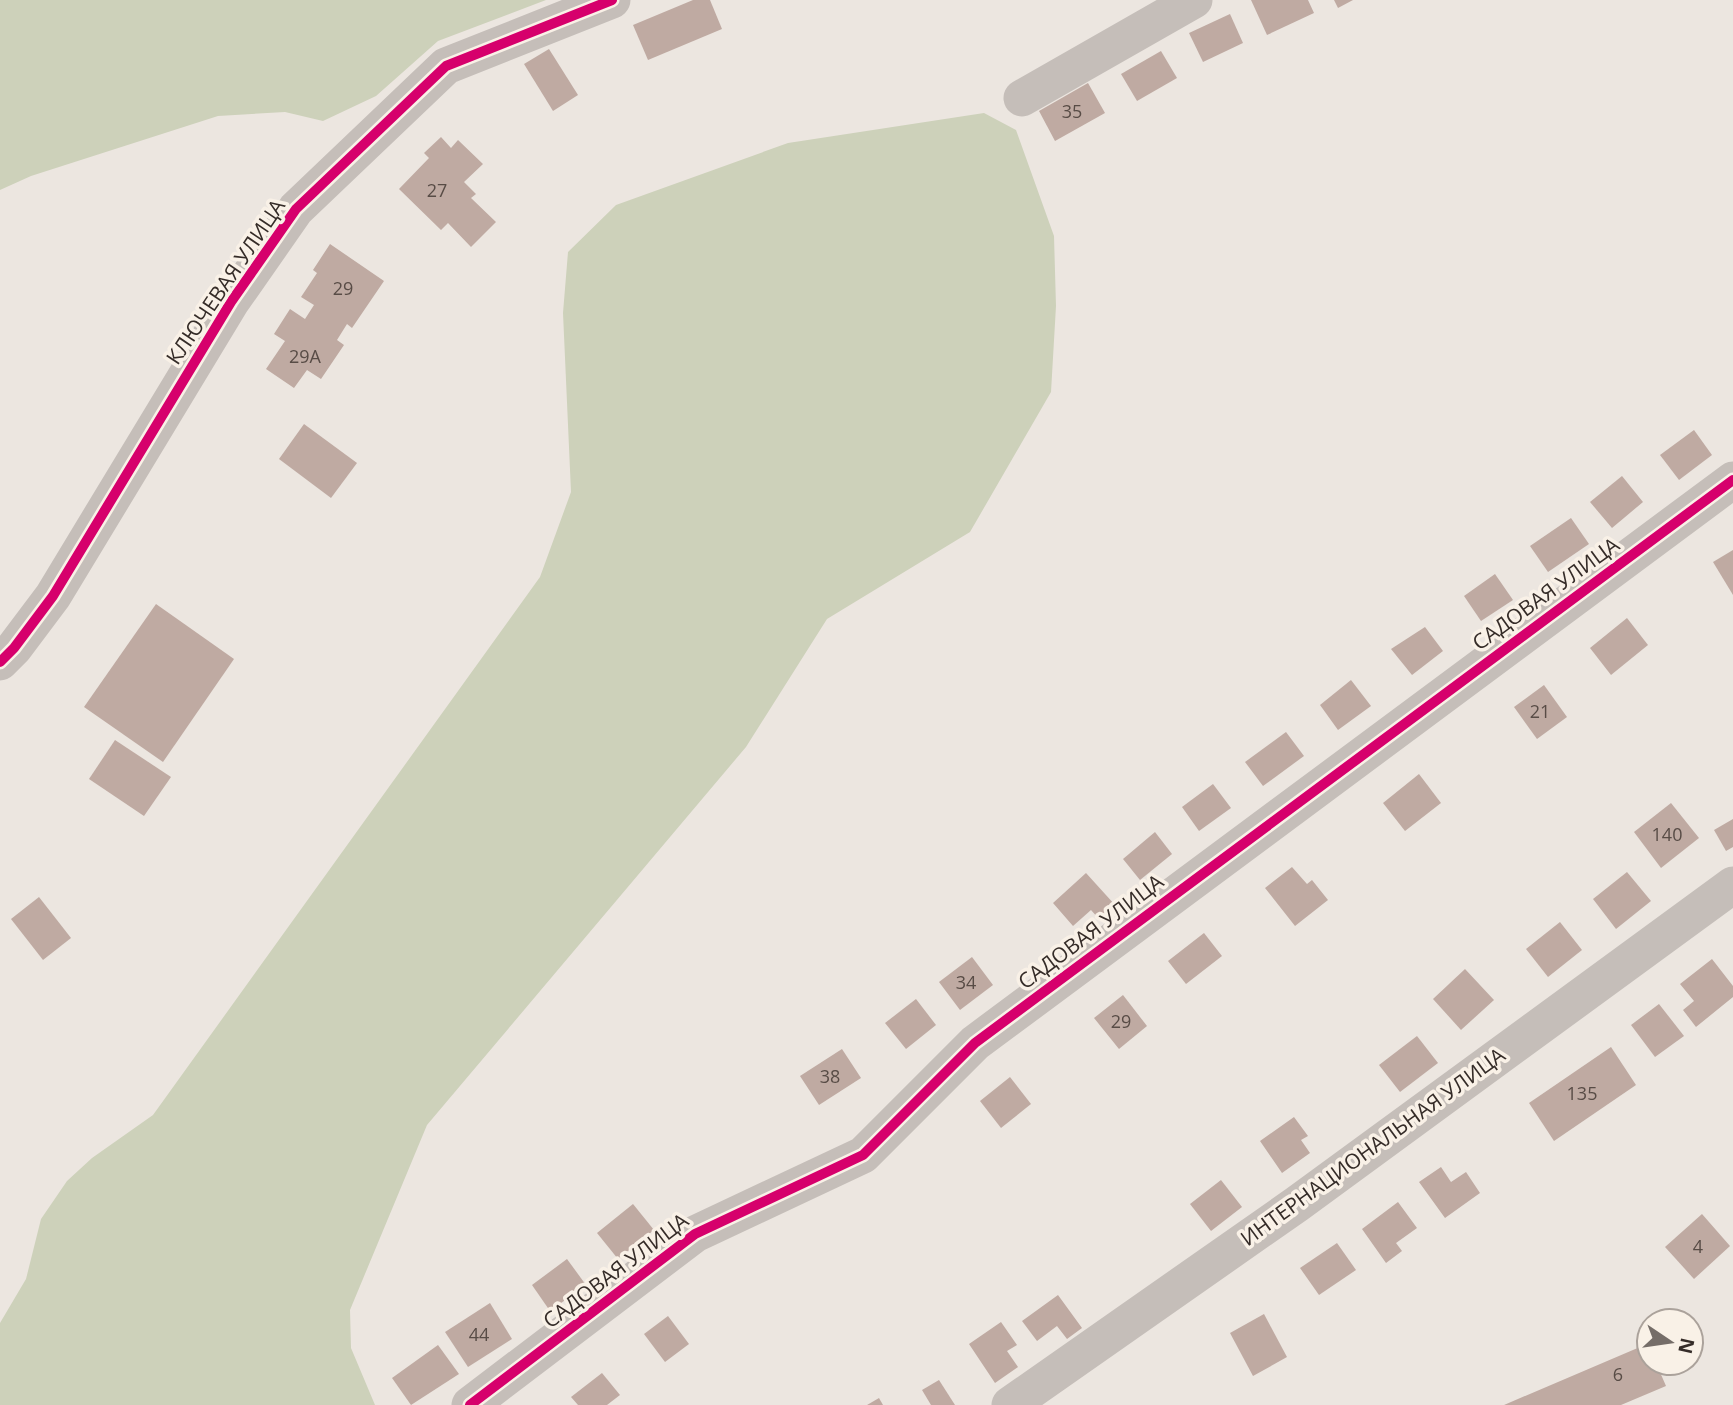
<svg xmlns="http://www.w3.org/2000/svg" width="1733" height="1405" font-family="'Open Sans',sans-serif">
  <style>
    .green { fill: #cdd1ba }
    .building { fill: #bfaaa2 }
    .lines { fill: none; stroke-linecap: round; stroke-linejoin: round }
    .minor { stroke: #c5beb9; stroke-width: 37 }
    .cycleway-casing { stroke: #f9f1e7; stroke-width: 15 }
    .cycleway { stroke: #d6006c; stroke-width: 10 }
    .labels { text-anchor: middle; stroke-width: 7; stroke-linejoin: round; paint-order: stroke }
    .number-label { font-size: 18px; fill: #584c46 }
    .street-label { font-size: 21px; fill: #352c28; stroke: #f9f1e7 }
  </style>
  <rect width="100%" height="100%" fill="#ece6e0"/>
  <!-- green -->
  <g class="green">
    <path d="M 0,0 L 546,0 L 438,41 L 376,96 L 323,121 L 285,112 L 218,116 L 31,176 L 0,190 Z"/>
    <path d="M 984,113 L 1016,130 L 1054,236 L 1056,306 L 1051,392 L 970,532 L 827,619 L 746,747 L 427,1125 L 350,1310 L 351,1348 L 375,1405 L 0,1405 L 0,1323 L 26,1279 L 41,1219 L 67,1181 L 92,1158 L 153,1115 L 540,577 L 571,492 L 563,313 L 568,252 L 616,205 L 788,143 Z"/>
  </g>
  <!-- building -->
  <g class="building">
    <path d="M 693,0 L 710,0 L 722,29 L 648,60 L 633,25 Z"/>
    <path d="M 1251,0 L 1308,0 L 1314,13 L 1267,35 Z"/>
    <path d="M 1334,0 L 1353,0 L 1338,8 Z"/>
    <path d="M 1230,14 L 1243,43 L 1203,62 L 1189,33 Z"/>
    <path d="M 549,49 L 578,95 L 553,111 L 524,64 Z"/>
    <path d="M 1161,51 L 1177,78 L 1137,101 L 1121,74 Z"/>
    <path d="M 1088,83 L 1105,113 L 1055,141 L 1039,111 Z"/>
    <path d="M 441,137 L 451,148 L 458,140 L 483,164 L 464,182 L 476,194 L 471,198 L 496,222 L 471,247 L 448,223 L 441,230 L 399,189 L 429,158 L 424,153 Z"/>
    <path d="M 330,244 L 384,281 L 352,328 L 347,324 L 337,340 L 344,345 L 321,379 L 307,370 L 294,388 L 266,369 L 285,341 L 274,334 L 290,309 L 305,319 L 314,305 L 301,297 L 317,273 L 313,270 Z"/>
    <path d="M 304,424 L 357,463 L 331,498 L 279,459 Z"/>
    <path d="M 1694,430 L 1712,455 L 1679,480 L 1660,455 Z"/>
    <path d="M 1622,476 L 1643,502 L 1612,528 L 1590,502 Z"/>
    <path d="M 1571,518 L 1589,544 L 1548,572 L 1530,546 Z"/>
    <path d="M 1733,550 L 1733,595 L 1713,562 Z"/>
    <path d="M 1495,574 L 1513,600 L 1481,621 L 1464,596 Z"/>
    <path d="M 156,604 L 234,659 L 163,762 L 84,707 Z"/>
    <path d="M 1627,618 L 1648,645 L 1611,675 L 1590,648 Z"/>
    <path d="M 1425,627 L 1443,651 L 1412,675 L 1391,649 Z"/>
    <path d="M 1351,680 L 1371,706 L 1338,730 L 1320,705 Z"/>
    <path d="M 1544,685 L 1567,717 L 1537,739 L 1514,707 Z"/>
    <path d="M 1286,732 L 1304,756 L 1263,786 L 1245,762 Z"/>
    <path d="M 115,740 L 171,777 L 144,816 L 89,779 Z"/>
    <path d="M 1419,774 L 1441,803 L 1405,831 L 1383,803 Z"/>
    <path d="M 1213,784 L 1231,808 L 1199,831 L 1182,807 Z"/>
    <path d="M 1671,803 L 1699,838 L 1661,868 L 1634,832 Z"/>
    <path d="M 1733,819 L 1733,847 L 1726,851 L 1714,830 Z"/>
    <path d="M 1155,832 L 1172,854 L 1140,880 L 1123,859 Z"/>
    <path d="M 1292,867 L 1307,884 L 1312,880 L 1328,900 L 1295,926 L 1265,888 Z"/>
    <path d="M 1627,872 L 1651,901 L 1616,929 L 1593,899 Z"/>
    <path d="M 1086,873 L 1115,905 L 1099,919 L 1091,910 L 1073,926 L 1053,903 Z"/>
    <path d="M 39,897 L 71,938 L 43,960 L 11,919 Z"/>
    <path d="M 1560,922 L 1582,950 L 1548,977 L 1526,949 Z"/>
    <path d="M 1204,933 L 1222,956 L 1186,984 L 1168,961 Z"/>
    <path d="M 972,957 L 993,985 L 960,1010 L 939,982 Z"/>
    <path d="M 1712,959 L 1733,986 L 1733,997 L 1696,1027 L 1683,1010 L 1694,1001 L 1680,984 Z"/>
    <path d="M 1465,969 L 1494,1000 L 1461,1030 L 1433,999 Z"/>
    <path d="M 1123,995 L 1147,1026 L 1119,1049 L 1094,1018 Z"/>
    <path d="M 916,999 L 936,1025 L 906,1049 L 885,1023 Z"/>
    <path d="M 1659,1004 L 1684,1036 L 1655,1057 L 1631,1025 Z"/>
    <path d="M 1417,1036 L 1438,1063 L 1400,1092 L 1379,1065 Z"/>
    <path d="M 1611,1047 L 1636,1085 L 1554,1141 L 1529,1103 Z"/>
    <path d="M 842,1049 L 861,1078 L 819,1105 L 800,1076 Z"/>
    <path d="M 1010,1077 L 1031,1104 L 1001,1128 L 980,1101 Z"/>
    <path d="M 1294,1117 L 1308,1136 L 1301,1140 L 1310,1153 L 1282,1173 L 1260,1141 Z"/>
    <path d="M 1441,1167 L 1451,1182 L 1466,1172 L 1480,1193 L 1445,1218 L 1419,1182 Z"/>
    <path d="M 1221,1180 L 1242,1207 L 1211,1231 L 1190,1204 Z"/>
    <path d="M 1398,1202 L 1417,1228 L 1396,1243 L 1402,1251 L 1386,1263 L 1362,1229 Z"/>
    <path d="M 633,1204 L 654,1230 L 618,1259 L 597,1233 Z"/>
    <path d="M 1702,1214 L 1730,1246 L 1694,1279 L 1665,1247 Z"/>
    <path d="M 1337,1243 L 1356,1270 L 1319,1295 L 1300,1268 Z"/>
    <path d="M 567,1259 L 586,1285 L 550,1311 L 532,1285 Z"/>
    <path d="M 1058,1295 L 1082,1328 L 1067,1339 L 1057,1326 L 1037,1341 L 1022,1321 Z"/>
    <path d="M 490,1303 L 512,1339 L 468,1367 L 445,1332 Z"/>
    <path d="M 1264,1314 L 1287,1357 L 1253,1376 L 1230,1333 Z"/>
    <path d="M 668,1316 L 689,1344 L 665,1362 L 644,1334 Z"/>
    <path d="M 1001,1322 L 1017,1345 L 1007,1351 L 1018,1367 L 995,1383 L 969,1344 Z"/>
    <path d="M 1647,1344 L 1649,1363 L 1656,1363 L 1666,1386 L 1621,1405 L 1504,1405 Z"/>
    <path d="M 438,1345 L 459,1374 L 411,1405 L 392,1378 Z"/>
    <path d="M 602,1373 L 620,1395 L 607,1405 L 578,1405 L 571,1397 Z"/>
    <path d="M 939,1380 L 955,1405 L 931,1405 L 922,1390 Z"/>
    <path d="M 879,1398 L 883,1405 L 867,1405 Z"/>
  </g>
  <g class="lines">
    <!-- minor -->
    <g class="minor">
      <path d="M 1022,98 L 1194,0"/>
      <path d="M 0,662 L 14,648 L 53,596 L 231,302 L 296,209 L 446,66 L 612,0"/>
      <path d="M 470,1405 L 695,1234 L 863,1155 L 975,1043 L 1733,480"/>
      <path d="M 1010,1405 L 1297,1204 L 1733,885"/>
    </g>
    <!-- cycleway casing -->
    <g class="cycleway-casing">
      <g id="cycleway">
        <path d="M 0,662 L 14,648 L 53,596 L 231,302 L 296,209 L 446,66 L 612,0"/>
        <path d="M 470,1405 L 695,1234 L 863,1155 L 975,1043 L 1733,480"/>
      </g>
    </g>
    <!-- cycleway -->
    <use href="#cycleway" class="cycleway"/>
  </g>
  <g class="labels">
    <!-- number labels -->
    <g class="number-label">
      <text x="1072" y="118">35</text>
      <text x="437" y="197">27</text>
      <text x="343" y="295">29</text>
      <text x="305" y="363">29А</text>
      <text x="1540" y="718">21</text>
      <text x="1667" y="841">140</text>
      <text x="966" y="989">34</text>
      <text x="1121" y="1028">29</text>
      <text x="830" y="1083">38</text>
      <text x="1582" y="1100">135</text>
      <text x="1698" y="1253">4</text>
      <text x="479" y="1341">44</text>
      <text x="1618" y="1381">6</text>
    </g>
    <!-- street labels -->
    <g class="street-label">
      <text transform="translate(226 282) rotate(-56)" y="7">КЛЮЧЕВАЯ УЛИЦА</text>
      <text transform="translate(1546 594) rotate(-36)" y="7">САДОВАЯ УЛИЦА</text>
      <text transform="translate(1091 932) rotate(-37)" y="7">САДОВАЯ УЛИЦА</text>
      <text transform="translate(1373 1147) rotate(-36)" y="7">ИНТЕРНАЦИОНАЛЬНАЯ УЛИЦА</text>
      <text transform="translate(616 1271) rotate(-37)" y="7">САДОВАЯ УЛИЦА</text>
    </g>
  </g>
  <!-- north arrow -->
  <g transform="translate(1670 1342) rotate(103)"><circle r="33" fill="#f9f1e7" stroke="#aba29b" stroke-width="2"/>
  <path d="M0-5L12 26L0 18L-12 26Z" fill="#756d68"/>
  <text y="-10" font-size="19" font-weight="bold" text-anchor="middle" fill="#352c28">N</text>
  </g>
</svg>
